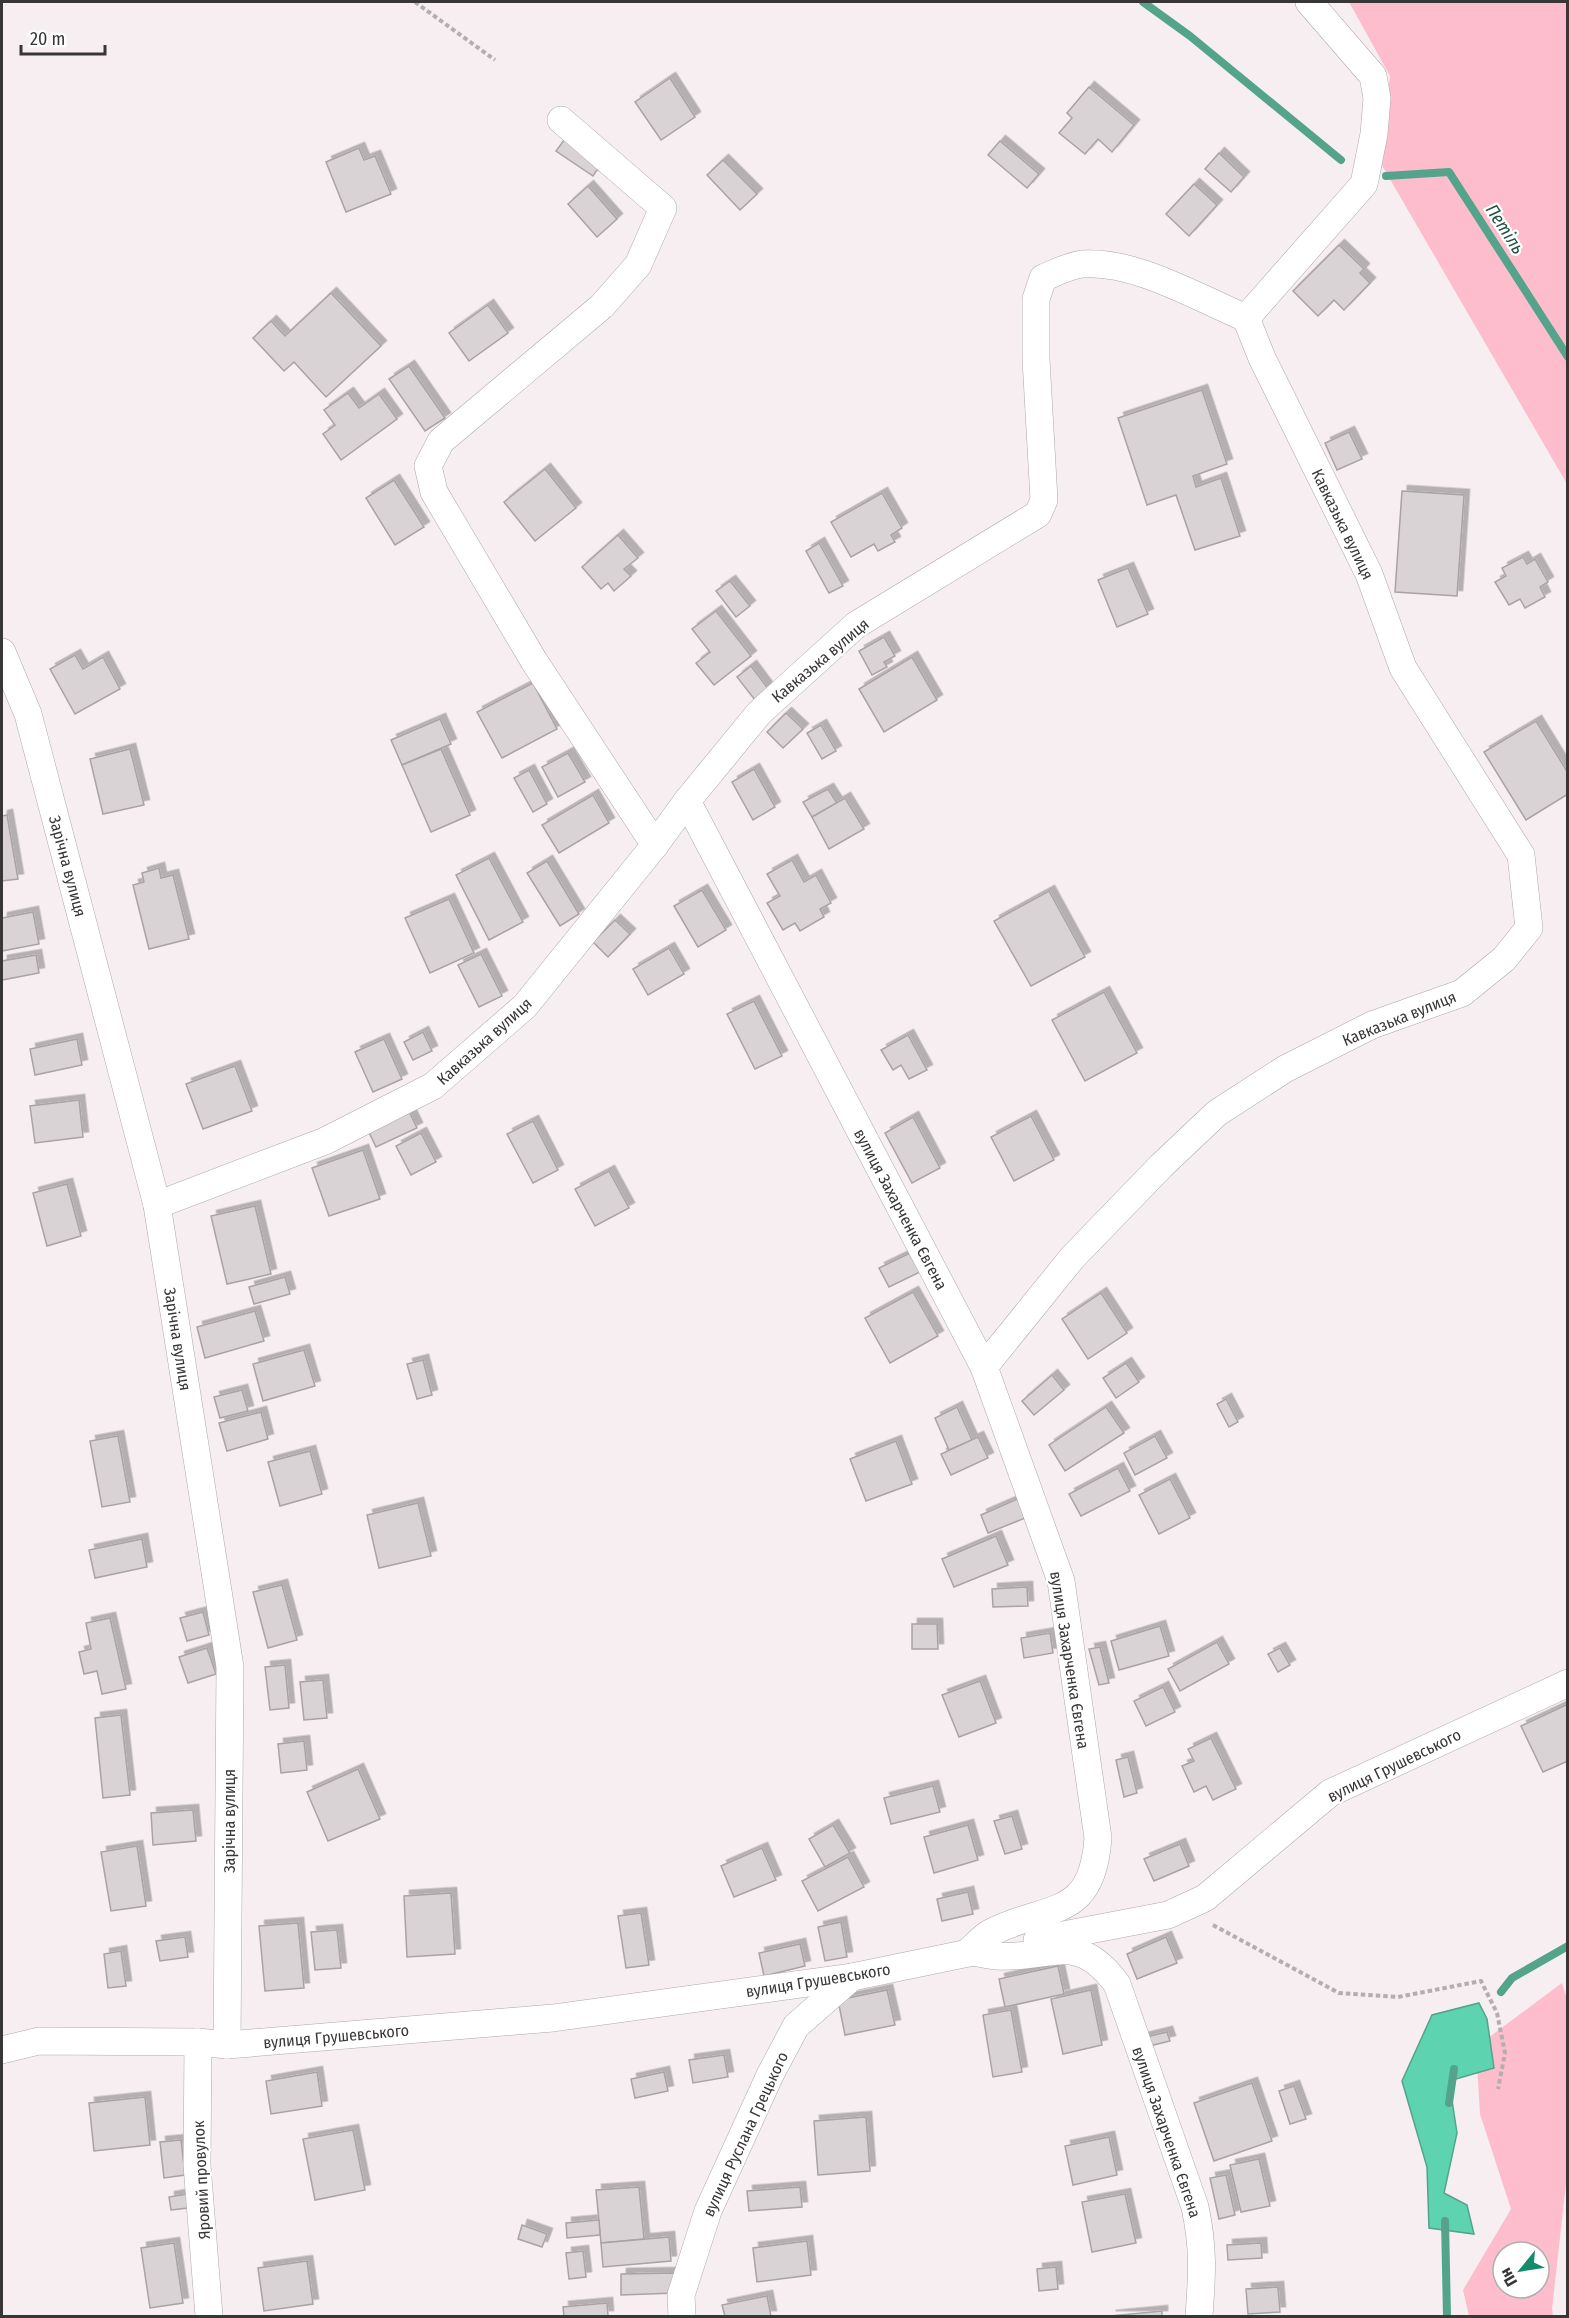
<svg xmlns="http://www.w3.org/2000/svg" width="1569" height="2318" font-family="'Fira Sans Condensed',sans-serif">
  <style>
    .green { fill: #fdbdcd; fill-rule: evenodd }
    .water { fill: #5ed3af; stroke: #53a48b; stroke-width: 1.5 }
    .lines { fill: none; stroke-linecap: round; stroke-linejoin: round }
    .stream { stroke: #53a48b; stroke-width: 8 }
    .building { fill: #dad3d5; stroke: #a9a3a4; stroke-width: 1.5; filter: url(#shadow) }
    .minor-casing { stroke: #afa8aa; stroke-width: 28 }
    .path { stroke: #b4aeb0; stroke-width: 4; stroke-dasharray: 4.5 3; stroke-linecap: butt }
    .minor { stroke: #fff; stroke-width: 27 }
    .labels { text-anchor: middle; stroke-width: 4.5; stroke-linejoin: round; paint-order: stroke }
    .street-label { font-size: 16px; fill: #393637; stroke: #fff }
    .water-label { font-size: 18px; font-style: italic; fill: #225344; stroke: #fff }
  </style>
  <defs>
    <filter id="shadow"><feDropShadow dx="5.5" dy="-5.5" stdDeviation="0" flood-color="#0004"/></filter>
  </defs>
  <rect width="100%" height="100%" fill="#f6eef0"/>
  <!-- green -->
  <g class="green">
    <path d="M 1349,2 L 1567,2 L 1567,484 L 1380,162 L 1390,76 Z"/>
    <path d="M 1562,1983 L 1568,2002 L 1568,2165 L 1552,2309 L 1553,2316 L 1469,2316 L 1463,2290 L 1511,2209 L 1480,2114 L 1476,2047 ZM 1503,2252 L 1539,2252 L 1539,2288 L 1503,2288 Z"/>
  </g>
  <!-- water -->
  <path class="water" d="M 1479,2003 L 1487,2019 L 1494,2068 L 1449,2081 L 1457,2133 L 1444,2193 L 1467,2205 L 1474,2234 L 1429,2228 L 1427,2167 L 1402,2081 L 1432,2015 Z"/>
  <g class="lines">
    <!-- stream -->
    <g class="stream">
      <path d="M 1143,2 L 1190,36 L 1341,160"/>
      <path d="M 1386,176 L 1449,172 L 1568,357"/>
      <path d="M 1501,1992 L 1512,1978 L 1568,1946"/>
      <path d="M 1449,2103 L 1454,2069"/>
      <path d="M 1445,2221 L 1447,2316"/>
    </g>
  </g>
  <!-- building -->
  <g class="building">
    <path d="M 670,78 L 695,117 L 661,140 L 635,102 Z"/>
    <path d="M 1089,87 L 1134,125 L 1112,152 L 1098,139 L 1085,154 L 1059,133 L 1072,118 L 1067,113 Z"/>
    <path d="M 567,136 L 603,161 L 593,176 L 556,151 Z"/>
    <path d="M 1000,141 L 1039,174 L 1027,188 L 988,155 Z"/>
    <path d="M 359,148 L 364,160 L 375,156 L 391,194 L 346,212 L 326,162 Z"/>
    <path d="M 1219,153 L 1244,177 L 1231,192 L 1205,169 Z"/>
    <path d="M 723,160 L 757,194 L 740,210 L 707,175 Z"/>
    <path d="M 1194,184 L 1217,205 L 1189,236 L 1166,214 Z"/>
    <path d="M 588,186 L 617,219 L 597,237 L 568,204 Z"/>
    <path d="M 1339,245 L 1364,269 L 1360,273 L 1370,283 L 1344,310 L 1334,300 L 1318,316 L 1293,291 Z"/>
    <path d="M 331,293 L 381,346 L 326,397 L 294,362 L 284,371 L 253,338 L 271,321 L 285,336 Z"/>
    <path d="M 488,305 L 508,333 L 469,361 L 449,333 Z"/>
    <path d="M 409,366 L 445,418 L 425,431 L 389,379 Z"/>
    <path d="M 1202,390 L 1227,464 L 1193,476 L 1196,487 L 1221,478 L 1240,536 L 1195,550 L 1176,495 L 1147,505 L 1118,418 Z"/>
    <path d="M 348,393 L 359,408 L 379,394 L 397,419 L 341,460 L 323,434 L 335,425 L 324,410 Z"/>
    <path d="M 1349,432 L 1362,459 L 1337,470 L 1325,443 Z"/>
    <path d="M 545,469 L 576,508 L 535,541 L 504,502 Z"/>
    <path d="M 394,480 L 424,527 L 395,545 L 366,498 Z"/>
    <path d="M 1402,491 L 1464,495 L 1457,596 L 1395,592 Z"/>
    <path d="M 882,493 L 902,528 L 891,535 L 895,542 L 878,551 L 874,544 L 851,557 L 831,522 Z"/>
    <path d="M 618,535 L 638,558 L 624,569 L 631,576 L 614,591 L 608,583 L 601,589 L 582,567 Z"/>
    <path d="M 819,543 L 843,586 L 829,593 L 806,551 Z"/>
    <path d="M 1523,557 L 1527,564 L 1535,559 L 1548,582 L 1540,587 L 1545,597 L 1525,608 L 1520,599 L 1509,605 L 1495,582 L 1506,576 L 1502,568 Z"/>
    <path d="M 1128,568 L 1148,614 L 1117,627 L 1098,580 Z"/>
    <path d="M 730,581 L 750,606 L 736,617 L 716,591 Z"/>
    <path d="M 716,611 L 751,656 L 714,685 L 696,663 L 710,652 L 692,629 Z"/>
    <path d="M 884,637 L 895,656 L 884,662 L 887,667 L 872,675 L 859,651 Z"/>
    <path d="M 75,655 L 83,669 L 103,657 L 120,689 L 75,714 L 50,669 Z"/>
    <path d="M 912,657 L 937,700 L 884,732 L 859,689 Z"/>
    <path d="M 751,666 L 769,690 L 755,700 L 737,677 Z"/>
    <path d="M 533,683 L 557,729 L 502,758 L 477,712 Z"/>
    <path d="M 786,713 L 803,729 L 783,748 L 767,732 Z"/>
    <path d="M 440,719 L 451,744 L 402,765 L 391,740 Z"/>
    <path d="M 1536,721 L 1568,773 L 1568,794 L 1526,820 L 1484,752 Z"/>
    <path d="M 821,725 L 836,751 L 822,759 L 807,733 Z"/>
    <path d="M 130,749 L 144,805 L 103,814 L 90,759 Z"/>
    <path d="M 441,749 L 470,815 L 431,832 L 402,765 Z"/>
    <path d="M 568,753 L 585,782 L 558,797 L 542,767 Z"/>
    <path d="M 754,769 L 775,807 L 753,820 L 732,782 Z"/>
    <path d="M 529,770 L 547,804 L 533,812 L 514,778 Z"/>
    <path d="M 828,789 L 837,803 L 812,817 L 803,802 Z"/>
    <path d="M 593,795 L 609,823 L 559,853 L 542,825 Z"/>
    <path d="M 845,798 L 864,829 L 829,849 L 812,817 Z"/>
    <path d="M 7,815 L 18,879 L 2,881 L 2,816 Z"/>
    <path d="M 489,858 L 523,922 L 489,940 L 456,875 Z"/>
    <path d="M 792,860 L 804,882 L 816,875 L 831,903 L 820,909 L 824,917 L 800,931 L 795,923 L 783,930 L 767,903 L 780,896 L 767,874 Z"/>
    <path d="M 547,861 L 579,914 L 560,926 L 527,873 Z"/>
    <path d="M 159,868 L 161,878 L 173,875 L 189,939 L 149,949 L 133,885 L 144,882 L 142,873 Z"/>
    <path d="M 702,890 L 726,930 L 698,947 L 674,906 Z"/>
    <path d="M 1049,891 L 1085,957 L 1031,986 L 994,921 Z"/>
    <path d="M 449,899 L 474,953 L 430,973 L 405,918 Z"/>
    <path d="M 33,912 L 39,944 L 2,951 L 2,918 Z"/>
    <path d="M 615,920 L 630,934 L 608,957 L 593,942 Z"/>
    <path d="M 669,948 L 684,974 L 648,995 L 633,969 Z"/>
    <path d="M 481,954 L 502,996 L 479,1007 L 458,965 Z"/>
    <path d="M 36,955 L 39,973 L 2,980 L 2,961 Z"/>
    <path d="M 1104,992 L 1137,1053 L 1085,1081 L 1052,1020 Z"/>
    <path d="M 754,1001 L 782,1056 L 755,1069 L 727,1014 Z"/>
    <path d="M 423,1032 L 432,1051 L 413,1060 L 404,1042 Z"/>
    <path d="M 908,1035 L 927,1070 L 909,1079 L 901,1065 L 893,1070 L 881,1050 Z"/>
    <path d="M 77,1039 L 82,1065 L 35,1075 L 30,1049 Z"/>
    <path d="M 384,1039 L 402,1079 L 373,1092 L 355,1052 Z"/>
    <path d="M 235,1066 L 252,1111 L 203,1129 L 186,1084 Z"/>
    <path d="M 79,1100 L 83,1137 L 35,1143 L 30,1106 Z"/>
    <path d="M 407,1107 L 417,1128 L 376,1147 L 366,1126 Z"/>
    <path d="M 1031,1116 L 1054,1160 L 1014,1181 L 991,1137 Z"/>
    <path d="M 913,1117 L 940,1168 L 912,1183 L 885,1133 Z"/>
    <path d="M 533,1121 L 558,1170 L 533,1183 L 507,1134 Z"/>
    <path d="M 421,1133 L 436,1162 L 411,1175 L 396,1146 Z"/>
    <path d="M 363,1150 L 380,1199 L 329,1216 L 312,1168 Z"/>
    <path d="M 609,1171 L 629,1208 L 595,1226 L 575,1189 Z"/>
    <path d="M 67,1184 L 81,1236 L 47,1246 L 33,1193 Z"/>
    <path d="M 255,1206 L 271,1274 L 227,1284 L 211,1216 Z"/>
    <path d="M 912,1252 L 922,1271 L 889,1287 L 879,1268 Z"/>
    <path d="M 285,1277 L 290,1294 L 254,1304 L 249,1287 Z"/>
    <path d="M 913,1292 L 938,1336 L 890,1363 L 865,1318 Z"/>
    <path d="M 1101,1293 L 1127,1333 L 1088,1359 L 1062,1319 Z"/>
    <path d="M 255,1311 L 264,1341 L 205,1358 L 197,1327 Z"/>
    <path d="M 304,1350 L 315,1386 L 263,1401 L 253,1364 Z"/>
    <path d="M 423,1360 L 432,1395 L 417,1399 L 407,1364 Z"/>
    <path d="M 1126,1363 L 1139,1382 L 1116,1398 L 1103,1378 Z"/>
    <path d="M 1052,1375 L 1064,1390 L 1034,1415 L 1022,1401 Z"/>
    <path d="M 242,1390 L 248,1411 L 220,1418 L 214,1397 Z"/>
    <path d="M 1226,1399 L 1238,1422 L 1229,1427 L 1217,1404 Z"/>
    <path d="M 957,1407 L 972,1440 L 949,1450 L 935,1418 Z"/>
    <path d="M 1106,1407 L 1124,1433 L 1065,1471 L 1049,1445 Z"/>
    <path d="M 261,1412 L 268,1439 L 227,1451 L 219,1423 Z"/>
    <path d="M 118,1436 L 130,1502 L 102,1507 L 90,1441 Z"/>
    <path d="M 1155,1436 L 1167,1458 L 1135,1475 L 1124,1453 Z"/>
    <path d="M 978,1437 L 988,1458 L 951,1475 L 941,1454 Z"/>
    <path d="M 896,1441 L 912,1484 L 866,1501 L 850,1459 Z"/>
    <path d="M 310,1451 L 322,1494 L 280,1506 L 268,1462 Z"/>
    <path d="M 1118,1468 L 1130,1491 L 1081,1516 L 1069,1494 Z"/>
    <path d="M 1170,1479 L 1190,1518 L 1159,1534 L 1139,1495 Z"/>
    <path d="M 1022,1497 L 1030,1516 L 988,1533 L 981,1515 Z"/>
    <path d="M 418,1503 L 431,1556 L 379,1568 L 367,1515 Z"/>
    <path d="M 996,1536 L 1008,1565 L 954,1587 L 942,1559 Z"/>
    <path d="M 142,1539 L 147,1567 L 95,1578 L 89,1550 Z"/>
    <path d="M 282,1585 L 297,1640 L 268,1648 L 253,1592 Z"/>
    <path d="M 1027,1587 L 1028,1606 L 993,1607 L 992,1589 Z"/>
    <path d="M 203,1612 L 209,1635 L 187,1641 L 180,1618 Z"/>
    <path d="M 110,1618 L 126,1689 L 102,1694 L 97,1671 L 84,1674 L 79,1652 L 91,1649 L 86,1623 Z"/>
    <path d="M 912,1624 L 937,1624 L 938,1649 L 912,1649 Z"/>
    <path d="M 1160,1626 L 1169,1656 L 1119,1670 L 1111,1641 Z"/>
    <path d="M 1050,1633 L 1053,1653 L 1024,1658 L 1021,1638 Z"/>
    <path d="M 1217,1642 L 1229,1664 L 1180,1691 L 1168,1669 Z"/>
    <path d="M 1100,1647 L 1109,1683 L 1099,1685 L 1089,1649 Z"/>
    <path d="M 207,1648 L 216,1674 L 188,1683 L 179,1657 Z"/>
    <path d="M 1280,1648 L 1290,1665 L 1278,1672 L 1268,1654 Z"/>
    <path d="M 285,1665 L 289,1708 L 270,1710 L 265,1667 Z"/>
    <path d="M 323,1680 L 327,1718 L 304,1720 L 300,1682 Z"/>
    <path d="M 980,1681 L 996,1723 L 959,1737 L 942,1695 Z"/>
    <path d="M 1163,1687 L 1175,1712 L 1146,1726 L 1134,1701 Z"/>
    <path d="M 1568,1704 L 1568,1761 L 1543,1772 L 1521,1726 Z"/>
    <path d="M 121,1715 L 130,1795 L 103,1798 L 95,1718 Z"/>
    <path d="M 1211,1738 L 1236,1789 L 1213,1800 L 1206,1786 L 1194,1792 L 1182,1766 L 1194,1761 L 1188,1749 Z"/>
    <path d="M 304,1741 L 307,1770 L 281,1773 L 278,1744 Z"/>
    <path d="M 1128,1757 L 1137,1793 L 1124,1797 L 1116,1760 Z"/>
    <path d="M 358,1769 L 380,1819 L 328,1841 L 307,1792 Z"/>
    <path d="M 933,1786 L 940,1812 L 891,1824 L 884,1798 Z"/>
    <path d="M 193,1810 L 196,1841 L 153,1845 L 151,1813 Z"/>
    <path d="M 1012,1816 L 1022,1849 L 1005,1854 L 994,1821 Z"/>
    <path d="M 833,1825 L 850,1853 L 825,1867 L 809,1839 Z"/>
    <path d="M 968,1825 L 978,1860 L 934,1873 L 924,1837 Z"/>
    <path d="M 1180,1844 L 1189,1866 L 1154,1881 L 1144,1859 Z"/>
    <path d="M 137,1846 L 146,1906 L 111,1911 L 101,1852 Z"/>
    <path d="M 762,1848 L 776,1880 L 734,1897 L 721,1866 Z"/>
    <path d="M 848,1857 L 864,1887 L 818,1911 L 802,1881 Z"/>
    <path d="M 968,1892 L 973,1914 L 942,1921 L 937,1899 Z"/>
    <path d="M 451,1893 L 455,1954 L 407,1957 L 404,1896 Z"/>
    <path d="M 641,1913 L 649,1965 L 626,1968 L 618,1916 Z"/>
    <path d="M 841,1922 L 847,1957 L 825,1961 L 818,1927 Z"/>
    <path d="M 298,1923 L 304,1988 L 265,1991 L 259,1926 Z"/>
    <path d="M 337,1930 L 341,1968 L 315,1970 L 311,1932 Z"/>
    <path d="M 185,1937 L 188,1957 L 160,1961 L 156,1941 Z"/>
    <path d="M 1166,1937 L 1177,1963 L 1137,1979 L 1127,1954 Z"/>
    <path d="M 800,1944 L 805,1966 L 764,1976 L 759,1953 Z"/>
    <path d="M 121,1951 L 126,1986 L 108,1988 L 104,1954 Z"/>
    <path d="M 1058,1966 L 1064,1994 L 1005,2007 L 999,1979 Z"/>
    <path d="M 887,1990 L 895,2025 L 845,2035 L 838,2000 Z"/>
    <path d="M 1091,1990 L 1102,2045 L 1063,2054 L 1051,1999 Z"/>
    <path d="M 1011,2010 L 1022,2072 L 993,2077 L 983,2015 Z"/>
    <path d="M 1167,2032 L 1170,2041 L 1145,2047 L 1142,2038 Z"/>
    <path d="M 724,2055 L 728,2077 L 693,2083 L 689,2060 Z"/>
    <path d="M 317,2072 L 322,2106 L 271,2114 L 266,2081 Z"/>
    <path d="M 664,2072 L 668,2091 L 635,2098 L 631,2079 Z"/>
    <path d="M 1252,2083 L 1272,2141 L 1214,2161 L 1194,2103 Z"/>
    <path d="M 1294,2086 L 1306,2119 L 1290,2124 L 1279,2091 Z"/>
    <path d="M 145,2097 L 150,2145 L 94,2151 L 89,2103 Z"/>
    <path d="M 866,2117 L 870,2171 L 818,2175 L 814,2121 Z"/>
    <path d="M 353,2130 L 365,2190 L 315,2200 L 303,2139 Z"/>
    <path d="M 1109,2137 L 1117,2175 L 1073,2185 L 1065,2146 Z"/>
    <path d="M 181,2140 L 185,2175 L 164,2178 L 160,2142 Z"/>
    <path d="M 1259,2159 L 1270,2206 L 1241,2212 L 1230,2165 Z"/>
    <path d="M 1226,2175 L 1235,2215 L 1219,2219 L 1210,2178 Z"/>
    <path d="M 639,2187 L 644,2239 L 601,2243 L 596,2190 Z"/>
    <path d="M 800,2187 L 802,2207 L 749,2211 L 747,2191 Z"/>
    <path d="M 187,2194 L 188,2208 L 171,2210 L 169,2197 Z"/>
    <path d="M 1125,2194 L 1136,2243 L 1092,2252 L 1082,2202 Z"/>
    <path d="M 599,2220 L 600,2235 L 567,2238 L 566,2223 Z"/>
    <path d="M 522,2225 L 547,2234 L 542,2247 L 518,2239 Z"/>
    <path d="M 669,2237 L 671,2261 L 603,2267 L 601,2243 Z"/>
    <path d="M 807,2241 L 811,2275 L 757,2282 L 753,2248 Z"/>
    <path d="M 174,2243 L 183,2303 L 150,2308 L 141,2248 Z"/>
    <path d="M 1261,2243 L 1262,2258 L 1228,2260 L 1227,2245 Z"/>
    <path d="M 583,2251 L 586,2277 L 569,2279 L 566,2253 Z"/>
    <path d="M 307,2261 L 313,2304 L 264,2311 L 258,2268 Z"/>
    <path d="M 1056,2267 L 1058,2289 L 1039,2291 L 1037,2269 Z"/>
    <path d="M 674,2273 L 675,2293 L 621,2295 L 621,2274 Z"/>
    <path d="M 1278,2287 L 1280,2312 L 1248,2314 L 1246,2289 Z"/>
    <path d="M 767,2296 L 771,2316 L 725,2316 L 722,2305 Z"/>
    <path d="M 607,2303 L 608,2316 L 564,2316 L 563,2307 Z"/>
    <path d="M 1162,2311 L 1162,2316 L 1110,2316 Z"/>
  </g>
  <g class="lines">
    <!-- minor casing -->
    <g class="minor-casing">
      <g id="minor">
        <path d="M 561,120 L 663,208 L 638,265 L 602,306 L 441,441 L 428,466 L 434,492 L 534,661 L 655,845"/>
        <path d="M 2,652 L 28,714 L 157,1205 L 230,1667 L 227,2045"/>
        <path d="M 687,801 L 984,1367 L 1061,1581 L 1098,1838 C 1092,1922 1047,1903 990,1933 C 983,1937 976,1945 969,1951 C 978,1953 988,1955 997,1956 C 1051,1960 1076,1929 1117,1984 L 1195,2207 C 1204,2249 1202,2275 1199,2316"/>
        <path d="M 157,1205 L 325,1141 L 433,1086 L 525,1006 L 655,845 L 687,801 L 759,713 L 856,625 L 1038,514 L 1044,500 L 1036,359 L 1036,299 L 1043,278 C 1055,273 1068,266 1082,264 C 1135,260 1198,298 1246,318"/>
        <path d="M 984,1367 L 1072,1258 L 1161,1166 L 1217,1113 L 1285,1069 L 1372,1025 L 1462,993 L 1504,959 L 1529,928 L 1521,855 L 1403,668 L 1369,574 L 1262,358 L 1246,318 L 1364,184 L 1374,134 L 1377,98 L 1373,76 L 1309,2"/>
        <path d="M 1037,1940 L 1168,1915 L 1205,1898 L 1330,1793 L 1568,1683"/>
        <path d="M 198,2042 L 197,2165 L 209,2316"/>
        <path d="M 2,2050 L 39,2041 L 198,2042 L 227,2045 L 553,2018 L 852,1977 L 988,1949"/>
        <path d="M 682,2316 L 681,2295 L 708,2211 L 770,2075 L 796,2026 L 852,1977"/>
      </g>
    </g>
    <!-- path -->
    <g class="path">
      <path d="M 415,2 L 495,60"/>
      <path d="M 1213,1925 L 1339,1993 L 1398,1997 L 1481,1981 L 1497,2013 L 1505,2053 L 1498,2089"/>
    </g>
    <!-- minor -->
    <use href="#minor" class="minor"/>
  </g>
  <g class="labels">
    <!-- street labels -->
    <g class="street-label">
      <text transform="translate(1343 524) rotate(64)" y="6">Кавказька вулиця</text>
      <text transform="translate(820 660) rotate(-40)" y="6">Кавказька вулиця</text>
      <text transform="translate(68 866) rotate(75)" y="6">Зарічна вулиця</text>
      <text transform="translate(1399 1018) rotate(-22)" y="6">Кавказька вулиця</text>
      <text transform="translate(484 1041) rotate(-42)" y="6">Кавказька вулиця</text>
      <text transform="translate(901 1209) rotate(62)" y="6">вулиця Захарченка Євгена</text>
      <text transform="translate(178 1339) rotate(81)" y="6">Зарічна вулиця</text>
      <text transform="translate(1070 1660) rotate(81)" y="6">вулиця Захарченка Євгена</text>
      <text transform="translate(1394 1765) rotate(-26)" y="6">вулиця Грушевського</text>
      <text transform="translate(229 1821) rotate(-90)" y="6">Зарічна вулиця</text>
      <text transform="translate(818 1980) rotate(-9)" y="6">вулиця Грушевського</text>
      <text transform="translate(336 2036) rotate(-5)" y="6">вулиця Грушевського</text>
      <text transform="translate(1167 2132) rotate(71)" y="6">вулиця Захарченка Євгена</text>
      <text transform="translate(745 2134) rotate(-65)" y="6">вулиця Руслана Грецького</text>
      <text transform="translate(201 2180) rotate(-93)" y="6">Яровий провулок</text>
    </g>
    <!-- water labels -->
    <g class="water-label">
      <text transform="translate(1505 229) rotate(57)" y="6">Петіль</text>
    </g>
  </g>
  <!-- border -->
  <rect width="1569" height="2318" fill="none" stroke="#393637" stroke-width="6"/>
  <!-- north arrow -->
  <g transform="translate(1521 2270) rotate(240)"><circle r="28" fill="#ffffff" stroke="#b0afaf" stroke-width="1.5"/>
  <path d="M0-4.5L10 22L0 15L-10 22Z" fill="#148b6d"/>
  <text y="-9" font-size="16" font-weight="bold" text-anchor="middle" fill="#393637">Пн</text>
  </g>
  <!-- scale -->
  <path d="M21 45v9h84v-9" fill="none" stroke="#393637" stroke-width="3"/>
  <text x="30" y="45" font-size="18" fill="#393637" stroke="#ffffff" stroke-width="4.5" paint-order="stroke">20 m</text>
</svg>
